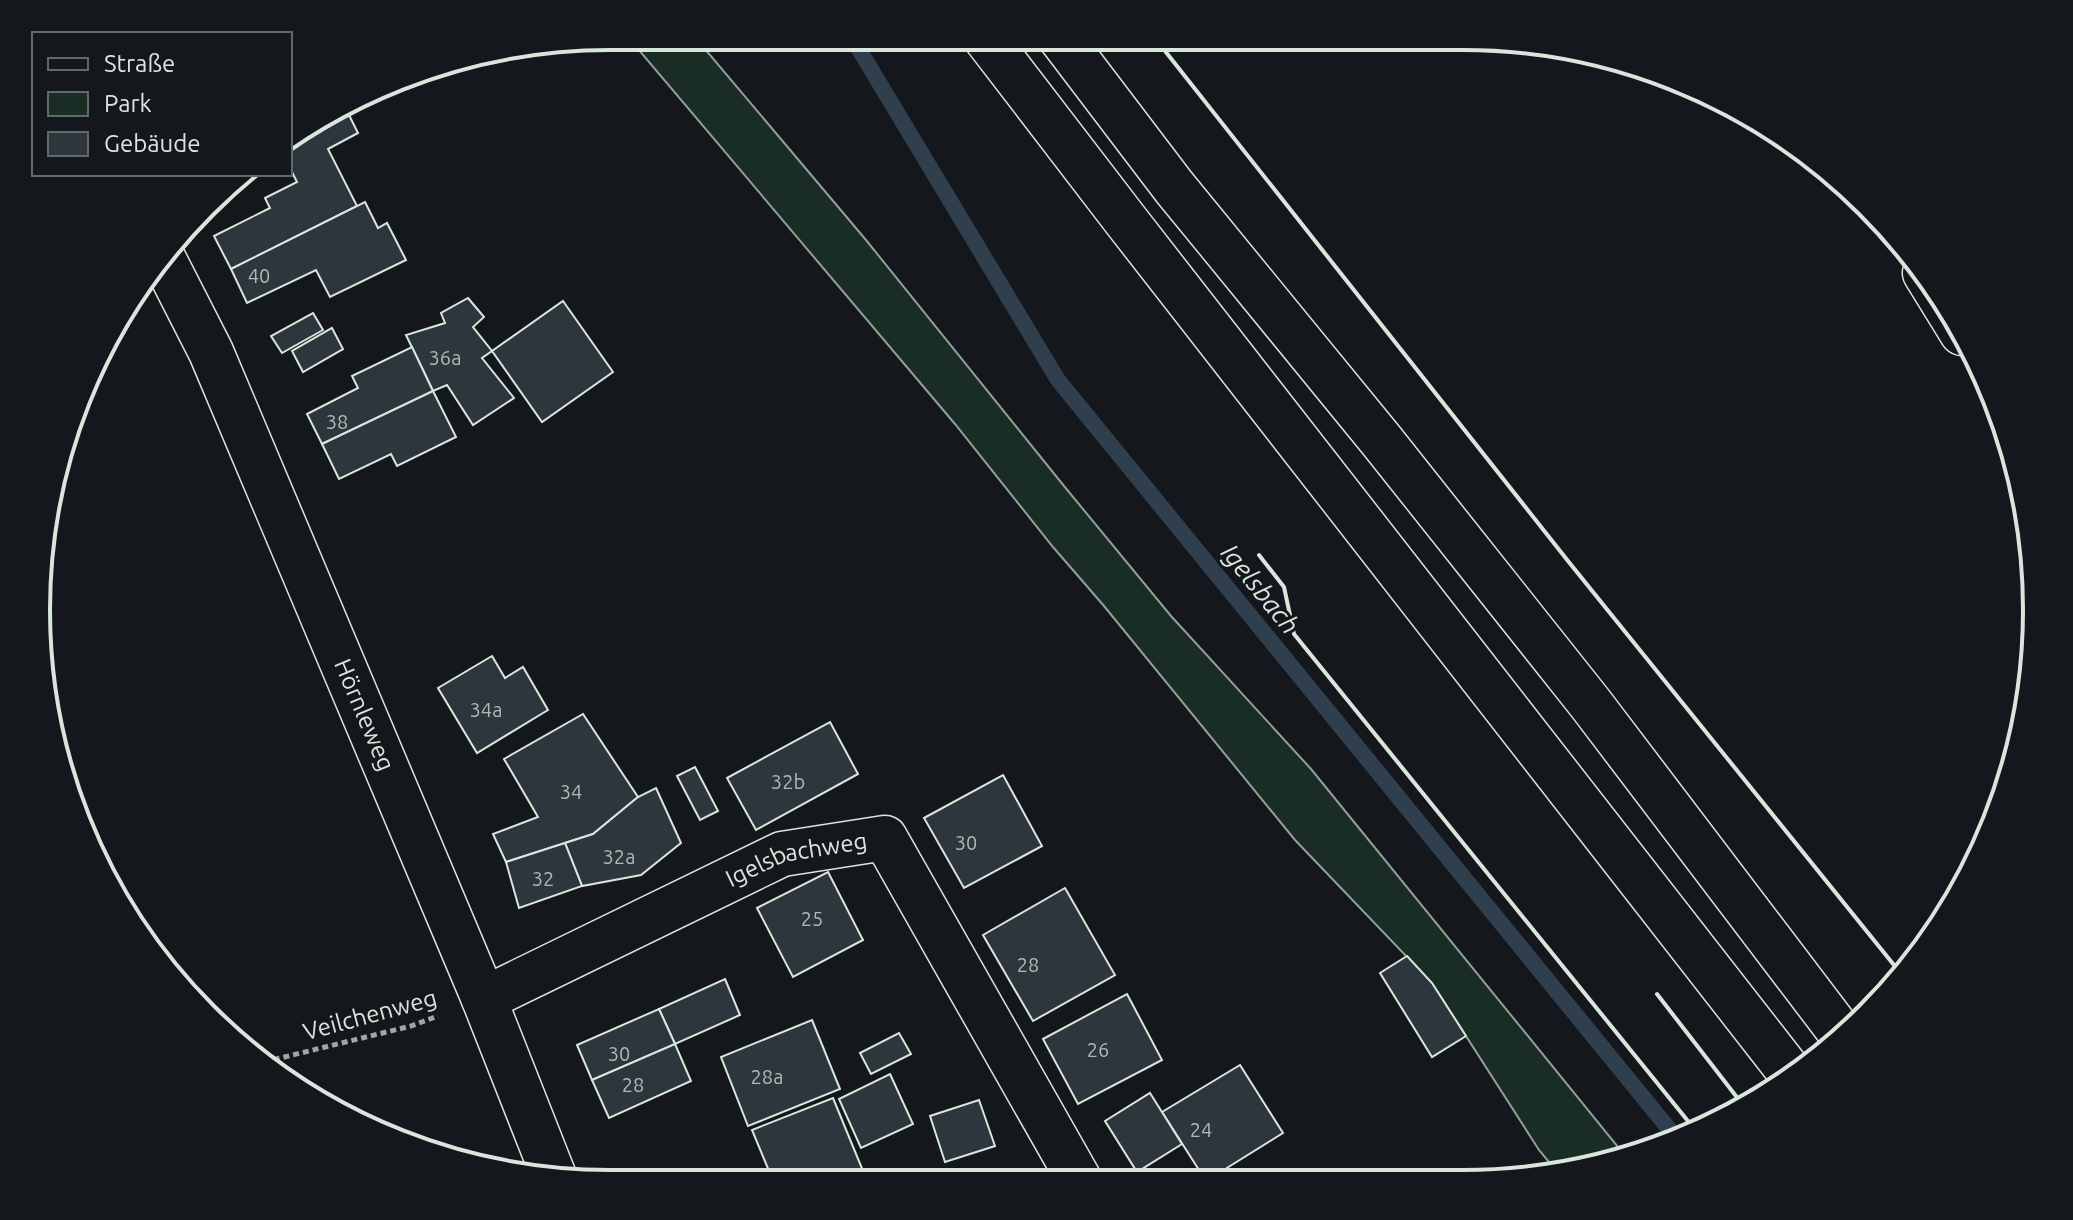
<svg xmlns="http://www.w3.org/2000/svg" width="2073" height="1220" font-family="Ubuntu,sans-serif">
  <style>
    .green { fill: #1a2d24; stroke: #939e99; stroke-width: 2 }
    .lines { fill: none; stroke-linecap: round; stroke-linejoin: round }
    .stream { stroke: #2f3f4d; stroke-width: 16 }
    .building { fill: #2c363c; stroke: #d8e6dc; stroke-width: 2 }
    .minor-casing { stroke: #d8e6dc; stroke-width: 47 }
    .highway-casing { stroke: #d8e6dc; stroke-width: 47 }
    .path { stroke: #9da8a2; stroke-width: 5; stroke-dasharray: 6 4; stroke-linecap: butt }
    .minor { stroke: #14181c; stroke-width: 44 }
    .highway { stroke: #14181c; stroke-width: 44 }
    .wall { stroke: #d8e6dc; stroke-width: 4 }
    .labels { text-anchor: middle; stroke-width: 6; stroke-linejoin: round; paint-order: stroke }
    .number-label { font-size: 20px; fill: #adbab4 }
    .street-label { font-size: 24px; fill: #d8e6dc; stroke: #14181c }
    .water-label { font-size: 26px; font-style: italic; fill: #d8e6dc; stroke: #14181c }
    .rim { fill: none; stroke: #d8e6dc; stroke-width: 4 }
  </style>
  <rect width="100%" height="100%" fill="#14181c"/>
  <!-- green -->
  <path class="green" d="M 627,36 L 694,36 L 866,240 L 1064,486 L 1171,616 L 1311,769 L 1627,1158 L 1557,1172 L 1539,1150 L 1432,983 L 1295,840 L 1104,606 L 1053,547 L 955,424 Z"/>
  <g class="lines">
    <!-- stream -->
    <path class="stream" d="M 851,36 L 1058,380 L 1678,1140"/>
  </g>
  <!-- building -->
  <g class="building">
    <path d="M 346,109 L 358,133 L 328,149 L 357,206 L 231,269 L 214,236 L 270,208 L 265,198 L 297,182 L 290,168 L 290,139 Z"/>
    <path d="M 365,202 L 378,228 L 387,223 L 406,260 L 330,297 L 316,270 L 247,303 L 231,269 Z"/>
    <path d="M 468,298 L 484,317 L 473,327 L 492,351 L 482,358 L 514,398 L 473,425 L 447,385 L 433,391 L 406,335 L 445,323 L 441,313 Z"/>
    <path d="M 563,301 L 613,372 L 542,422 L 492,351 Z"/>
    <path d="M 313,313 L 323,330 L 282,353 L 271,336 Z"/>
    <path d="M 332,328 L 343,349 L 303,372 L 292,351 Z"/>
    <path d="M 412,347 L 433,391 L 322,444 L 307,414 L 358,388 L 352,376 Z"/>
    <path d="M 433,391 L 456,437 L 397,466 L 391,454 L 339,479 L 322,444 Z"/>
    <path d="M 492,656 L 505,678 L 523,667 L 548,710 L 477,753 L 438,688 Z"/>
    <path d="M 583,714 L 638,797 L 593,834 L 506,862 L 493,834 L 538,817 L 504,759 Z"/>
    <path d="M 830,722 L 858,774 L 756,830 L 727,778 Z"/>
    <path d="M 695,767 L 718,811 L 700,820 L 677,776 Z"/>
    <path d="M 1003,775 L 1042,846 L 964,888 L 924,818 Z"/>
    <path d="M 656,788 L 681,843 L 641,875 L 582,886 L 565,843 L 593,834 L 638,797 Z"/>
    <path d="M 565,843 L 582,886 L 519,908 L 506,862 Z"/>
    <path d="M 828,872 L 863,940 L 793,977 L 757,908 Z"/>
    <path d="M 1065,888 L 1115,975 L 1033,1021 L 983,935 Z"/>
    <path d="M 1407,956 L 1432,983 L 1466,1036 L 1432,1057 L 1380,973 Z"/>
    <path d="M 725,979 L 740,1015 L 675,1044 L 659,1009 Z"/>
    <path d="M 1127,994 L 1162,1060 L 1078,1104 L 1043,1039 Z"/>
    <path d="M 659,1009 L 675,1044 L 592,1080 L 577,1045 Z"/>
    <path d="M 812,1020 L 840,1089 L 748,1126 L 721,1057 Z"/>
    <path d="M 899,1033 L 911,1054 L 871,1074 L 860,1053 Z"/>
    <path d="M 675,1044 L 691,1081 L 609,1118 L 592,1080 Z"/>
    <path d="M 1240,1065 L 1283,1133 L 1206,1181 L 1162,1112 Z"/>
    <path d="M 890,1074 L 913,1124 L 861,1148 L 839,1099 Z"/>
    <path d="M 1150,1093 L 1182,1144 L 1137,1172 L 1105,1121 Z"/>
    <path d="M 833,1098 L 868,1183 L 774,1183 L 752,1130 Z"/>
    <path d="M 979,1100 L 995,1146 L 945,1162 L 930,1116 Z"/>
  </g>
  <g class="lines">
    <!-- minor casing -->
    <g class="minor-casing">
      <g id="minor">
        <path id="s1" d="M 161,254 L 211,352 L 484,999 L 555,1179"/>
        <path d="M 1925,273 L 1962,333"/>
        <path id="s2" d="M 484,999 L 782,854 L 885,838 L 1081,1183"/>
      </g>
    </g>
    <!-- highway casing -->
    <g class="highway-casing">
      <g id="highway">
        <path d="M 985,37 L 1127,222 L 1792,1075"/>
        <path d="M 1060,37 L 1174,187 L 1381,440 L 1590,703 L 1843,1036"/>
      </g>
    </g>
    <!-- path -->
    <path class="path" d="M 264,1062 L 411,1026 L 438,1016"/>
    <!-- minor -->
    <use href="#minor" class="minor"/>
    <!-- highway -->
    <use href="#highway" class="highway"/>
    <!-- wall -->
    <g class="wall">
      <path d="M 1154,37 L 1568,561 L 1902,975"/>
      <path d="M 1259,555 L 1284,587 L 1294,634 L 1696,1131"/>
      <path d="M 1657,994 L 1746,1109"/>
    </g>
  </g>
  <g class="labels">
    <!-- number labels -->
    <g class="number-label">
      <text x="259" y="283">40</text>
      <text x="445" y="365">36a</text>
      <text x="337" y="429">38</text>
      <text x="486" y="717">34a</text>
      <text x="788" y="789">32b</text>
      <text x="571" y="799">34</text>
      <text x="966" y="850">30</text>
      <text x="619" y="864">32a</text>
      <text x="543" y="886">32</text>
      <text x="812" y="926">25</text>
      <text x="1028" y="972">28</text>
      <text x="1098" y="1057">26</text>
      <text x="619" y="1061">30</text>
      <text x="767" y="1084">28a</text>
      <text x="633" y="1092">28</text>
      <text x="1201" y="1137">24</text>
    </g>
    <!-- street labels -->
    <g class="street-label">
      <text dy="8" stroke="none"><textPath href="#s1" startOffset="504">Hörnleweg</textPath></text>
      <text dy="8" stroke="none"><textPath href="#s2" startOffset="344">Igelsbachweg</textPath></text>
      <text transform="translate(370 1015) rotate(-15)" y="8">Veilchenweg</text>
    </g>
    <!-- water labels -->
    <g class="water-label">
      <text transform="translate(1260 589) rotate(51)" y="9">Igelsbach</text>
    </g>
  </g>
  <!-- crop -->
  <path d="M0 0H2073V1220H0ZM610 50H1463A560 560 0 0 1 2023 610V610A560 560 0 0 1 1463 1170H610A560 560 0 0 1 50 610V610A560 560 0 0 1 610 50Z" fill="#14181c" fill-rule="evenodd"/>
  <path class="rim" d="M610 50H1463A560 560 0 0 1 2023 610V610A560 560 0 0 1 1463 1170H610A560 560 0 0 1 50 610V610A560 560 0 0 1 610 50Z"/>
  <!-- legend -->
  <rect x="32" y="32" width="260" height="144" fill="#14181c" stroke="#626a69" stroke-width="2"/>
  <rect x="48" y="58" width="40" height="12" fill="#14181c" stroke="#626a69" stroke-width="2"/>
  <text x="104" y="72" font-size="24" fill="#d8e6dc">Straße</text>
  <rect x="48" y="92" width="40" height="24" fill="#1a2d24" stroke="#626a69" stroke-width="2"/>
  <text x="104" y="112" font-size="24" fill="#d8e6dc">Park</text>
  <rect x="48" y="132" width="40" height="24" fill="#2c363c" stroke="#626a69" stroke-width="2"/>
  <text x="104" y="152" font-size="24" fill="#d8e6dc">Gebäude</text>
</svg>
